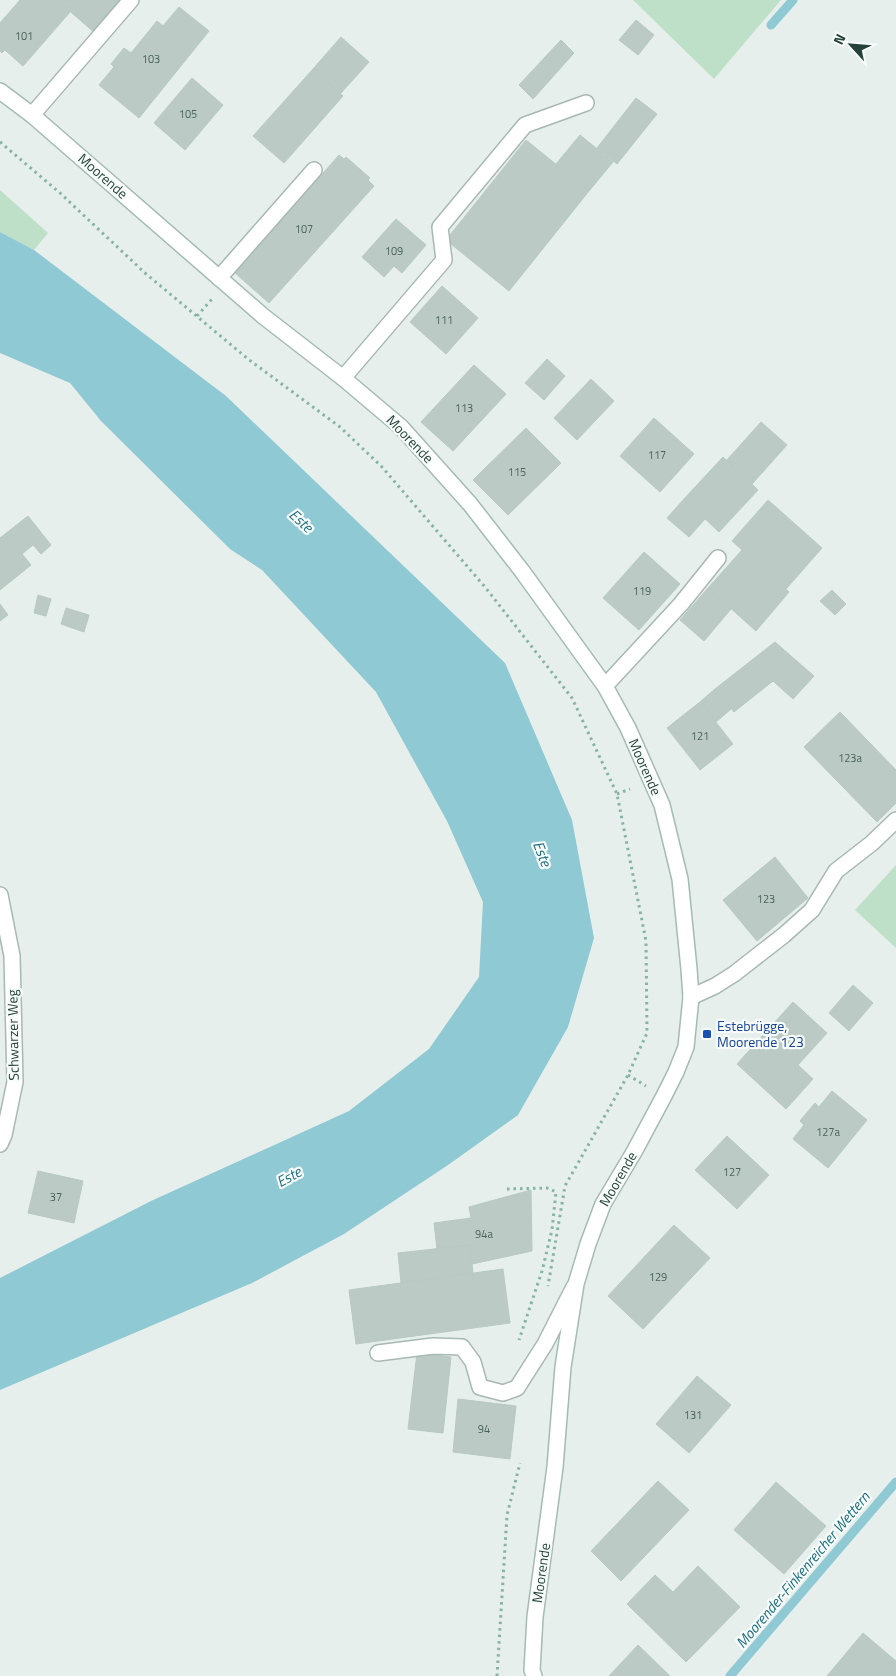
<svg xmlns="http://www.w3.org/2000/svg" width="896" height="1676" font-family="'Titillium Web',sans-serif">
  <style>
    .green { fill: #bfe0c8 }
    .water { fill: #8ec9d4 }
    .lines { fill: none; stroke-linecap: round; stroke-linejoin: round }
    .stream { stroke: #8ec9d4; stroke-width: 9 }
    .building { fill: #bbcac4; stroke: #b8c9c2 }
    .lane-casing { stroke: #a8b8b2; stroke-width: 18 }
    .street-casing { stroke: #a8b8b2; stroke-width: 18 }
    .secondary-casing { stroke: #a4bbb3; stroke-width: 18 }
    .path { stroke: #86b3a5; stroke-width: 3; stroke-dasharray: 2.5 4; stroke-linecap: butt }
    .lane { stroke: #fff; stroke-width: 15 }
    .street { stroke: #fff; stroke-width: 15 }
    .secondary { stroke: #fff; stroke-width: 15 }
    .transit-dot { fill: #1a4fb4; stroke: #f7fbf9; stroke-width: 2 }
    .labels { text-anchor: middle; stroke-width: 4.5; stroke-linejoin: round; paint-order: stroke }
    .number-label { font-size: 11px; fill: #4a645c }
    .street-label { font-size: 14px; fill: #24423a; stroke: #f7fbf9 }
    .transit-label { font-size: 14px; fill: #164399; stroke: #f7fbf9; text-anchor: start }
    .water-label { font-size: 15px; font-style: italic; fill: #1c6f80; stroke: #f7fbf9 }
  </style>
  <rect width="100%" height="100%" fill="#e6efeb"/>
  <!-- green -->
  <g class="green">
    <path d="M 633,0 L 781,0 L 714,79 Z"/>
    <path d="M 0,190 L 48,233 L 34,250 L 0,232 Z"/>
    <path d="M 896,865 L 896,948 L 855,910 Z"/>
  </g>
  <!-- water -->
  <path class="water" d="M 0,232 L 34,250 L 226,396 L 505,663 L 572,820 L 594,938 L 568,1027 L 518,1115 L 448,1165 L 344,1234 L 252,1283 L 0,1390 L 0,1278 L 151,1201 L 349,1111 L 429,1049 L 479,977 L 483,902 L 447,821 L 376,692 L 262,570 L 230,549 L 101,421 L 70,383 L 0,353 Z"/>
  <g class="lines">
    <!-- stream -->
    <g class="stream">
      <path d="M 771,25 L 793,0"/>
      <path d="M 730,1676 L 896,1482"/>
    </g>
  </g>
  <!-- building -->
  <g class="building">
    <path d="M 20,0 L 57,0 L 70,12 L 23,66 L 5,50 L 2,53 L 0,51 L 0,23 Z"/>
    <path d="M 57,0 L 126,0 L 96,34 Z"/>
    <path d="M 179,7 L 209,31 L 139,118 L 99,85 L 114,67 L 111,64 L 124,48 L 131,53 L 157,21 L 163,26 Z"/>
    <path d="M 636,20 L 654,35 L 638,55 L 619,40 Z"/>
    <path d="M 341,37 L 369,62 L 340,94 L 313,69 Z"/>
    <path d="M 561,40 L 574,53 L 533,99 L 519,85 Z"/>
    <path d="M 313,69 L 343,96 L 284,163 L 253,136 Z"/>
    <path d="M 192,78 L 223,105 L 185,150 L 154,123 Z"/>
    <path d="M 636,98 L 657,114 L 617,164 L 597,148 Z"/>
    <path d="M 580,135 L 613,162 L 589,191 L 556,164 Z"/>
    <path d="M 526,140 L 589,191 L 509,291 L 446,240 Z"/>
    <path d="M 339,155 L 344,159 L 346,157 L 370,178 L 368,180 L 374,186 L 269,303 L 235,273 Z"/>
    <path d="M 396,219 L 426,245 L 402,273 L 394,266 L 384,277 L 362,257 Z"/>
    <path d="M 442,286 L 478,318 L 446,354 L 410,322 Z"/>
    <path d="M 547,359 L 565,376 L 544,400 L 525,383 Z"/>
    <path d="M 474,365 L 506,394 L 453,451 L 421,422 Z"/>
    <path d="M 591,379 L 614,401 L 577,440 L 554,418 Z"/>
    <path d="M 654,418 L 694,454 L 660,492 L 620,456 Z"/>
    <path d="M 761,422 L 787,445 L 752,484 L 726,461 Z"/>
    <path d="M 526,428 L 561,463 L 508,515 L 473,480 Z"/>
    <path d="M 723,457 L 758,490 L 719,532 L 684,499 Z"/>
    <path d="M 684,499 L 705,519 L 689,537 L 667,518 Z"/>
    <path d="M 768,500 L 822,548 L 786,589 L 732,541 Z"/>
    <path d="M 28,516 L 51,545 L 41,554 L 33,545 L 22,554 L 31,565 L 0,590 L 0,538 Z"/>
    <path d="M 742,550 L 789,592 L 756,631 L 708,588 Z"/>
    <path d="M 644,552 L 680,584 L 639,630 L 603,598 Z"/>
    <path d="M 708,588 L 731,609 L 704,641 L 680,620 Z"/>
    <path d="M 832,590 L 846,604 L 835,615 L 820,601 Z"/>
    <path d="M 38,595 L 51,599 L 46,616 L 34,613 Z"/>
    <path d="M 0,604 L 8,615 L 0,621 Z"/>
    <path d="M 66,608 L 89,615 L 84,632 L 61,624 Z"/>
    <path d="M 775,642 L 814,676 L 793,699 L 773,681 L 734,712 L 715,689 Z"/>
    <path d="M 715,689 L 731,709 L 716,722 L 700,702 Z"/>
    <path d="M 700,702 L 733,744 L 700,770 L 667,728 Z"/>
    <path d="M 840,712 L 896,770 L 896,803 L 877,822 L 804,747 Z"/>
    <path d="M 775,857 L 808,898 L 757,941 L 723,900 Z"/>
    <path d="M 853,985 L 873,1003 L 849,1031 L 829,1013 Z"/>
    <path d="M 793,1002 L 827,1033 L 798,1065 L 813,1079 L 786,1109 L 737,1064 Z"/>
    <path d="M 832,1091 L 867,1120 L 828,1168 L 793,1139 L 804,1125 L 800,1121 L 815,1103 L 819,1107 Z"/>
    <path d="M 727,1136 L 769,1175 L 737,1209 L 695,1170 Z"/>
    <path d="M 38,1171 L 83,1181 L 74,1223 L 28,1213 Z"/>
    <path d="M 531,1190 L 532,1251 L 472,1264 L 470,1245 L 437,1249 L 434,1223 L 471,1218 L 469,1207 Z"/>
    <path d="M 674,1225 L 710,1258 L 643,1329 L 608,1296 Z"/>
    <path d="M 470,1245 L 473,1273 L 401,1283 L 398,1253 Z"/>
    <path d="M 503,1269 L 510,1323 L 356,1344 L 349,1290 Z"/>
    <path d="M 417,1353 L 451,1357 L 443,1433 L 408,1429 Z"/>
    <path d="M 697,1376 L 731,1405 L 689,1453 L 656,1424 Z"/>
    <path d="M 458,1399 L 516,1406 L 510,1459 L 453,1452 Z"/>
    <path d="M 658,1481 L 689,1510 L 621,1581 L 591,1551 Z"/>
    <path d="M 776,1482 L 826,1526 L 784,1574 L 734,1530 Z"/>
    <path d="M 698,1566 L 740,1607 L 686,1662 L 627,1604 L 655,1575 L 673,1592 Z"/>
    <path d="M 863,1633 L 896,1661 L 896,1676 L 827,1676 Z"/>
    <path d="M 638,1645 L 670,1676 L 609,1676 Z"/>
  </g>
  <g class="lines">
    <!-- lane casing -->
    <g class="lane-casing">
      <g id="lane">
        <path d="M 32,115 L 131,0"/>
        <path d="M 219,278 L 314,170"/>
        <path d="M 343,378 L 444,260 L 440,227 L 525,125 L 586,103"/>
        <path d="M 605,686 L 681,604 L 718,558"/>
        <path d="M 691,997 L 715,986 L 734,974 L 784,935 L 812,910 L 836,871 L 872,843 L 896,820"/>
        <path d="M 378,1353 L 433,1346 L 462,1347 L 473,1362 L 480,1387 L 503,1393 L 517,1388 L 545,1344 L 574,1287"/>
      </g>
    </g>
    <!-- street casing -->
    <g class="street-casing">
      <path id="street" d="M 0,895 L 12,956 L 15,1082 L 4,1135 L 0,1144"/>
    </g>
    <!-- secondary casing -->
    <g class="secondary-casing">
      <path id="secondary" d="M 0,91 L 32,115 L 263,316 L 343,378 L 401,427 L 470,504 L 522,571 L 605,686 L 628,728 L 662,805 L 680,879 L 689,969 L 691,997 L 686,1047 L 676,1072 L 664,1096 L 634,1152 L 603,1204 L 588,1244 L 576,1284 L 563,1367 L 555,1467 L 535,1617 L 532,1670 L 534,1676"/>
    </g>
    <!-- path -->
    <g class="path">
      <path d="M 0,142 L 60,193 L 145,273 L 248,359 L 340,427 L 382,467 L 485,587 L 572,698 L 617,794 L 646,941 L 647,1033 L 628,1075 L 565,1186 L 548,1286"/>
      <path d="M 197,316 L 212,299"/>
      <path d="M 617,794 L 630,789"/>
      <path d="M 628,1075 L 646,1086"/>
      <path d="M 507,1189 L 547,1188 L 556,1192 L 552,1230 L 542,1271 L 519,1340"/>
      <path d="M 497,1676 L 507,1515 L 520,1463"/>
    </g>
    <!-- lane -->
    <use href="#lane" class="lane"/>
    <!-- street -->
    <use href="#street" class="street"/>
    <!-- secondary -->
    <use href="#secondary" class="secondary"/>
  </g>
  <!-- markers -->
  <rect class="transit-dot" x="702" y="1029" width="10" height="10" rx="2.5"/>
  <g class="labels">
    <!-- number labels -->
    <g class="number-label">
      <text x="24" y="40">101</text>
      <text x="151" y="63">103</text>
      <text x="188" y="118">105</text>
      <text x="304" y="233">107</text>
      <text x="394" y="255">109</text>
      <text x="444" y="324">111</text>
      <text x="464" y="412">113</text>
      <text x="657" y="459">117</text>
      <text x="517" y="476">115</text>
      <text x="642" y="595">119</text>
      <text x="700" y="740">121</text>
      <text x="850" y="762">123a</text>
      <text x="766" y="903">123</text>
      <text x="828" y="1136">127a</text>
      <text x="732" y="1176">127</text>
      <text x="56" y="1201">37</text>
      <text x="484" y="1238">94a</text>
      <text x="658" y="1281">129</text>
      <text x="693" y="1419">131</text>
      <text x="484" y="1433">94</text>
    </g>
    <!-- street labels -->
    <g class="street-label">
      <text transform="translate(103 176) rotate(41)" y="5">Moorende</text>
      <text transform="translate(410 439) rotate(46)" y="5">Moorende</text>
      <text transform="translate(645 767) rotate(66)" y="5">Moorende</text>
      <text transform="translate(13 1035) rotate(-91)" y="5">Schwarzer Weg</text>
      <text transform="translate(618 1179) rotate(-60)" y="5">Moorende</text>
      <text transform="translate(541 1573) rotate(-82)" y="5">Moorende</text>
    </g>
    <!-- transit labels -->
    <g class="transit-label">
      <text x="717" y="1031">Estebrügge,<tspan x="717" dy="16">Moorende 123</tspan></text>
    </g>
    <!-- water labels -->
    <g class="water-label">
      <text transform="translate(301 521) rotate(42)" y="5">Este</text>
      <text transform="translate(542 854) rotate(69)" y="5">Este</text>
      <text transform="translate(289 1177) rotate(-29)" y="5">Este</text>
      <text transform="translate(803 1570) rotate(-50)" y="5">Moorender-Finkenreicher Wettern</text>
    </g>
  </g>
  <!-- north arrow -->
  <g transform="translate(851 45) rotate(296)" stroke="#f7fbf9" stroke-width="4" paint-order="stroke">
  <path d="M0-4L9 19L0 12L-9 19Z" fill="#24423a"/>
  <text y="-8" font-size="14" font-weight="bold" text-anchor="middle" fill="#24423a">N</text>
  </g>
</svg>
